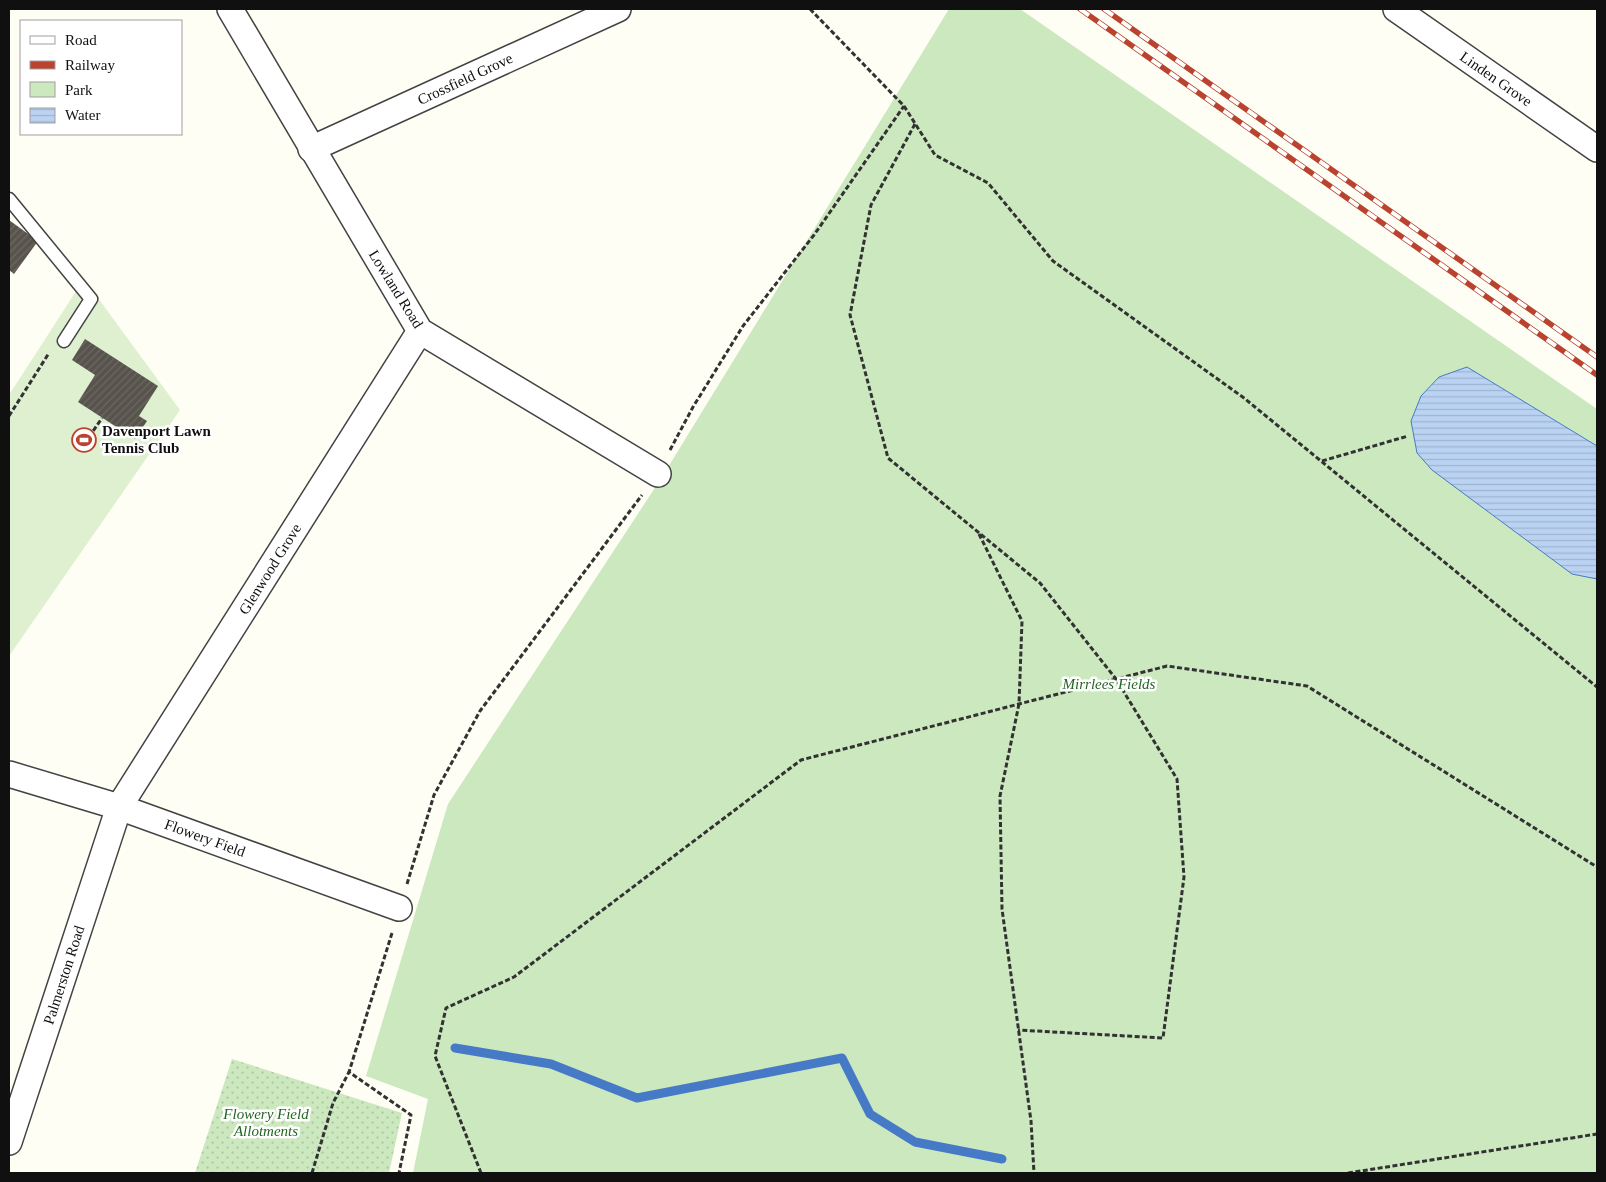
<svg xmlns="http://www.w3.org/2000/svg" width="1606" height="1182" font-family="'Times New Roman',serif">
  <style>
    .grass { fill: url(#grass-dots) }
    .park { fill: #cce8bf }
    .pitch { fill: #def0d0 }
    .water { fill: url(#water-rules); stroke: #467ac6 }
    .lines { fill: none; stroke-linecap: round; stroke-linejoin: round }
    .stream { stroke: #467ac6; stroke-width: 9 }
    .building { fill: url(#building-hatch) }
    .lane-casing { stroke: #434343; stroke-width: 15 }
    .street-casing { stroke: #434343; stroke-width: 28 }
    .path { stroke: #323232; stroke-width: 3; stroke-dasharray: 5 2.5; stroke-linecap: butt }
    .lane { stroke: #fff; stroke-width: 12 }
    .street { stroke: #fff; stroke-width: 25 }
    .rail-casing { stroke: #b9432f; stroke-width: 5.5 }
    .rail { stroke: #fff; stroke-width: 4; stroke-dasharray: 11; stroke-linecap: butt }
    .labels { text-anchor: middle; stroke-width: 5; stroke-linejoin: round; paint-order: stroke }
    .street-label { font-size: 15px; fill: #101010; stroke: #fff }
    .poi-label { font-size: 15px; font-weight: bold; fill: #101010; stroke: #fff; text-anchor: start }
    .park-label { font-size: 15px; font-style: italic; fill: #246523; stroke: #fff }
  </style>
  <defs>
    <pattern id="grass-dots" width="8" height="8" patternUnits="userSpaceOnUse" patternTransform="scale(1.25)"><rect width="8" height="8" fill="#cce8bf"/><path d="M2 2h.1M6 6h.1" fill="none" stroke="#aec6a3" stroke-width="1.8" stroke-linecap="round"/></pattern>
    <pattern id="water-rules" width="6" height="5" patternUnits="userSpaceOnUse" patternTransform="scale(1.25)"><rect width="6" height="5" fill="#bbd3f3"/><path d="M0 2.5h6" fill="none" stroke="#a0b4cf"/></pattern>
    <pattern id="building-hatch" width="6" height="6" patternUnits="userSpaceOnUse" patternTransform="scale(1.25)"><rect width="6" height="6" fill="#58544d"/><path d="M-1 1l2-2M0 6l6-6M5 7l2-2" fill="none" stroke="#6b6862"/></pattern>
  </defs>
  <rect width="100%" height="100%" fill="#fefef4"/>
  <!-- grass -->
  <path class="grass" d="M 232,1059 L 402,1113 L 389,1173 L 195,1173 Z"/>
  <!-- park -->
  <path class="park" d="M 949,9 L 1020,9 L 1597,409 L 1597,1173 L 413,1173 L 428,1099 L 366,1076 L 448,804 L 662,477 Z"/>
  <!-- pitch -->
  <path class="pitch" d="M 84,279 L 180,410 L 9,656 L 9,395 Z"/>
  <!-- water -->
  <path class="water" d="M 1467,367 L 1597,446 L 1597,579 L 1572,574 L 1432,470 L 1417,453 L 1411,421 L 1421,396 L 1439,377 Z"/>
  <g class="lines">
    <!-- stream -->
    <path class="stream" d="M 455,1048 L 551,1064 L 637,1098 L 842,1058 L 870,1114 L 915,1142 L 1002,1159"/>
  </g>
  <!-- building -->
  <g class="building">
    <path d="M 9,220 L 38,241 L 14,274 L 9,270 Z"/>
    <path d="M 85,339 L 158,386 L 139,416 L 147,421 L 135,439 L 78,402 L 95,375 L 72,360 Z"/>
  </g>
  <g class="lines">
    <!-- lane casing -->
    <g class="lane-casing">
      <path id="lane" d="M 9,199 L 91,299 L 64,341"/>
    </g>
    <!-- street casing -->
    <g class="street-casing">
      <g id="street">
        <path d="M 230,9 L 420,331 L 658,474"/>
        <path d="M 1396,9 L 1597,149"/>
        <path d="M 311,149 L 618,9"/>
        <path d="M 9,774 L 119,807 L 399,908"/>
        <path d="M 9,1142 L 119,807 L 420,331"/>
      </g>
    </g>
    <!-- path -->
    <g class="path">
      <path d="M 810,9 L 904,106 L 935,155 L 988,183 L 1053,261 L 1244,398 L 1597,687"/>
      <path d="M 915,124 L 871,205 L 850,315 L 888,458 L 1040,583 L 1116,679 L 1177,779 L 1184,877 L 1163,1038 L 1018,1030"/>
      <path d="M 9,416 L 49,353"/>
      <path d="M 89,437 L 102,418"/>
      <path d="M 670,450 L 693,407 L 743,326 L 814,235 L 904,106"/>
      <path d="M 1322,461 L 1408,436"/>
      <path d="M 979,534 L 1022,621 L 1019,704 L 1000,796 L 1002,909 L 1031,1121 L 1034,1173"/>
      <path d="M 407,884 L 434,795 L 480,711 L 642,495"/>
      <path d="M 392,933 L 349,1072 L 411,1115 L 399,1173"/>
      <path d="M 312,1173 L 333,1103 L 349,1072"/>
      <path d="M 481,1173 L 435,1056 L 446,1008 L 514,977 L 801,760 L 1167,666 L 1307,686 L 1597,867"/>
      <path d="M 1348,1173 L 1597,1134"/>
    </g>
    <!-- lane -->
    <use href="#lane" class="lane"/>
    <!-- street -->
    <use href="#street" class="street"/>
    <!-- rail casing -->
    <g class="rail-casing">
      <g id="rail">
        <path d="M 1080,9 L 1597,375"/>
        <path d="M 1104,9 L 1597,357"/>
      </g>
    </g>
    <!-- rail -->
    <use href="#rail" class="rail"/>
  </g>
  <!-- icons -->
  <defs>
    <g id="stadium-ring" transform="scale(1.25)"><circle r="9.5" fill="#fff" stroke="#b9432f" stroke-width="1.5"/><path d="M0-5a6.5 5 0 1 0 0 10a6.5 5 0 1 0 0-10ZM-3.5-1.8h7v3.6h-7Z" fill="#b9432f"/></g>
  </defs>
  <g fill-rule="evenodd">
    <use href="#stadium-ring" x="84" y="440"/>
  </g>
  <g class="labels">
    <!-- street labels -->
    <g class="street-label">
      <text transform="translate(465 79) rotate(-25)" y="5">Crossfield Grove</text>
      <text transform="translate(1496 79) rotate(35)" y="5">Linden Grove</text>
      <text transform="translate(396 289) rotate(58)" y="5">Lowland Road</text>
      <text transform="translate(270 569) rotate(-58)" y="5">Glenwood Grove</text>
      <text transform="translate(205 838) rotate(20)" y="5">Flowery Field</text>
      <text transform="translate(64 975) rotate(-72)" y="5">Palmerston Road</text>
    </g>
    <!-- poi labels -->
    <g class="poi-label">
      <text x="102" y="436">Davenport Lawn<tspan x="102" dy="17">Tennis Club</tspan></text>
    </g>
    <!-- park labels -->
    <g class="park-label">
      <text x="1109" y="689">Mirrlees Fields</text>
      <text x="266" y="1119">Flowery Field<tspan x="266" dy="17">Allotments</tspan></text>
    </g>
  </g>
  <!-- border -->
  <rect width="1606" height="1182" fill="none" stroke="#101010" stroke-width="20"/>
  <!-- legend -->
  <rect x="20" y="20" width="162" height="115" fill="#ffffff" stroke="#9f9f9f"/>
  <rect x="30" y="36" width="25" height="8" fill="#ffffff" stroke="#9f9f9f"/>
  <text x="65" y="45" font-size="15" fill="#101010">Road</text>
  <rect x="30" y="61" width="25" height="8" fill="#b9432f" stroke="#9f9f9f"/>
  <text x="65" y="70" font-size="15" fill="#101010">Railway</text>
  <rect x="30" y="82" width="25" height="15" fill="#cce8bf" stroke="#9f9f9f"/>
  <text x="65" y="95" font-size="15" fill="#101010">Park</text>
  <rect x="30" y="108" width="25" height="15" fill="url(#water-rules)" stroke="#9f9f9f"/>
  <text x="65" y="120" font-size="15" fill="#101010">Water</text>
</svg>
